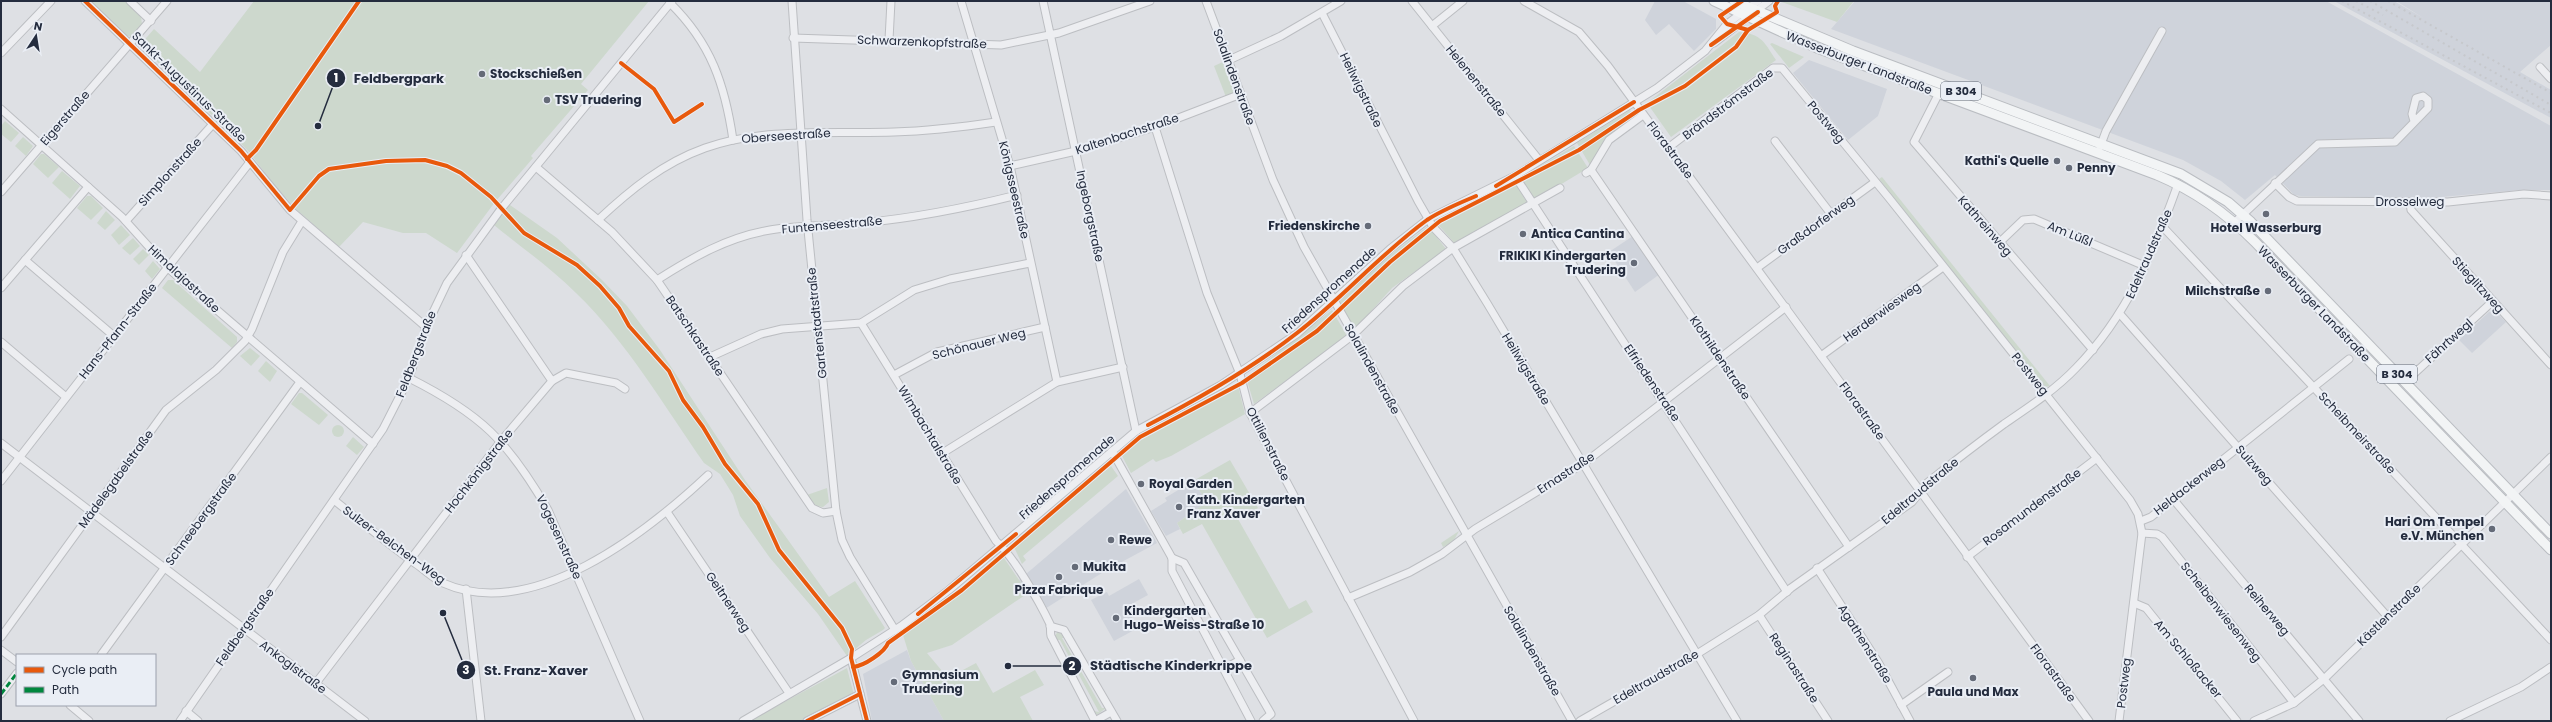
<svg xmlns="http://www.w3.org/2000/svg" width="2552" height="722" font-family="Poppins,sans-serif">
  <style>
    .built { fill: #cfd3db }
    .green { fill: #cdd8cd }
    .lines { fill: none; stroke-linecap: round; stroke-linejoin: round }
    .minor-casing { stroke: #bcbec2; stroke-width: 9 }
    .major-casing { stroke: #babdc2; stroke-width: 11 }
    .minor { stroke: #edeef1; stroke-width: 7 }
    .major { stroke: #f2f4f5; stroke-width: 9 }
    .rail { stroke: #c6c8cc; stroke-width: 2; stroke-dasharray: 2 4; stroke-linecap: butt }
    .quiet { stroke: #00873e; stroke-width: 3; stroke-dasharray: 6 3; stroke-linecap: butt }
    .cycleway-casing { stroke: #eaeef5; stroke-width: 6 }
    .cycleway { stroke: #e8590c; stroke-width: 4 }
    .poi-dot { fill: #656b78; stroke: #eaeef5; stroke-width: 1.5 }
    .labels { text-anchor: middle; stroke-width: 4; stroke-linejoin: round; paint-order: stroke }
    .shield { fill: #eaeef5; stroke: #5f6675; stroke-width: 1 }
    .shield-label { font-size: 11px; font-weight: bold; fill: #242c3e }
    .street-label { font-size: 12px; fill: #242c3e; stroke: #eaeef5 }
    .poi-label { font-size: 12px; font-weight: bold; fill: #242c3e; stroke: #eaeef5; text-anchor: start }
    .leader { fill: none; stroke: #242c3e; stroke-width: 1.5 }
    .callout-dot { fill: #242c3e; stroke: #eaeef5; stroke-width: 1.5 }
    .mark-label { font-size: 12px; text-anchor: middle; font-weight: bold; fill: #fff }
    .callout-label { font-size: 13px; text-anchor: middle; font-weight: bold; fill: #242c3e; stroke: #eaeef5; stroke-width: 4; stroke-linejoin: round; paint-order: stroke }
  </style>
  <rect width="100%" height="100%" fill="#dee0e4"/>
  <!-- built -->
  <g class="built">
    <path d="M 1655,1 L 1683,1 L 1716,19 L 1716,29 L 1694,51 L 1669,24 L 1656,35 L 1645,20 Z"/>
    <path d="M 1855,1 L 2326,1 L 2551,126 L 2551,190 L 2520,190 L 2430,198 L 2301,196 L 2294,195 L 2275,175 L 2245,200 L 2221,181 L 2183,160 L 1831,29 Z"/>
    <path d="M 2334,1 L 2394,1 L 2425,19 L 2396,1 L 2551,1 L 2551,45 L 2520,72 L 2551,90 L 2551,118 Z"/>
    <path d="M 1809,60 L 1887,89 L 1878,116 L 1848,140 L 1793,73 Z"/>
    <path d="M 1633,236 L 1660,274 L 1635,292 L 1609,252 Z"/>
    <path d="M 2495,311 L 2506,322 L 2472,353 L 2459,340 L 2489,312 Z"/>
    <path d="M 1193,481 L 1207,502 L 1177,523 L 1180,529 L 1166,536 L 1151,511 L 1167,501 L 1165,498 Z"/>
    <path d="M 1126,489 L 1157,543 L 1105,571 L 1040,612 L 1019,580 Z"/>
    <path d="M 1139,579 L 1148,595 L 1126,607 L 1138,628 L 1114,641 L 1091,600 L 1107,592 L 1109,596 Z"/>
    <path d="M 907,650 L 911,661 L 944,721 L 872,721 L 863,674 Z"/>
  </g>
  <!-- green -->
  <g class="green">
    <path d="M 90,1 L 125,1 L 141,17 L 142,24 L 131,37 L 125,35 Z"/>
    <path d="M 254,1 L 649,1 L 581,84 L 588,90 L 531,156 L 533,158 L 495,202 L 457,253 L 426,233 L 403,233 L 363,222 L 339,247 L 297,210 L 276,187 L 249,152 L 225,127 L 226,125 L 222,121 L 220,123 L 140,45 L 154,29 L 200,72 Z"/>
    <path d="M 1779,1 L 1854,1 L 1837,22 Z"/>
    <path d="M 1739,32 C 1762,34 1764,42 1776,60 L 1671,137 L 1647,103 Z"/>
    <path d="M 1772,43 L 1804,57 L 1789,68 L 1770,44 Z"/>
    <path d="M 1225,61 L 1237,92 L 1226,97 L 1214,66 Z"/>
    <path d="M 1630,110 L 1634,117 L 1606,138 L 1590,165 L 1577,143 Z"/>
    <path d="M 5,121 L 19,133 L 11,142 L 1,134 L 1,126 Z"/>
    <path d="M 23,137 L 33,146 L 26,156 L 15,146 Z"/>
    <path d="M 1574,146 L 1588,168 L 1535,200 L 1519,179 Z"/>
    <path d="M 41,154 L 44,154 L 59,167 L 48,178 L 33,164 Z"/>
    <path d="M 62,171 L 80,186 L 70,199 L 52,183 Z"/>
    <path d="M 1882,177 L 2050,386 L 2045,387 L 1879,179 Z"/>
    <path d="M 1514,181 L 1528,204 L 1492,222 L 1456,245 L 1435,221 Z"/>
    <path d="M 87,196 L 91,196 L 103,208 L 91,220 L 77,208 Z"/>
    <path d="M 510,205 L 557,238 L 602,280 L 627,306 L 660,350 L 745,480 L 829,597 L 855,581 L 885,628 L 883,630 L 866,640 L 847,656 L 818,614 L 770,558 L 740,516 L 733,495 L 720,474 L 704,463 C 664,406 627,342 576,293 C 551,268 521,247 494,225 Z"/>
    <path d="M 106,211 L 115,220 L 105,230 L 97,223 Z"/>
    <path d="M 121,225 L 130,235 L 119,245 L 111,235 Z"/>
    <path d="M 1428,226 L 1446,249 L 1392,288 L 1355,329 L 1338,303 L 1389,256 Z"/>
    <path d="M 133,238 L 140,246 L 130,255 L 122,248 Z"/>
    <path d="M 143,249 L 149,255 L 139,265 L 133,259 Z"/>
    <path d="M 153,261 L 160,269 L 152,279 L 145,271 Z"/>
    <path d="M 168,280 L 173,280 L 237,337 L 237,342 L 232,348 L 162,288 Z"/>
    <path d="M 1332,310 L 1347,336 L 1254,404 L 1246,377 Z"/>
    <path d="M 250,348 L 260,356 L 251,366 L 240,356 Z"/>
    <path d="M 266,361 L 277,371 L 270,382 L 258,371 Z"/>
    <path d="M 1238,386 L 1245,414 L 1171,456 L 1156,462 L 1153,459 L 1131,473 L 1121,454 L 1141,440 Z"/>
    <path d="M 299,393 L 302,393 L 328,415 L 319,425 L 291,404 Z"/>
    <circle cx="338" cy="431" r="6"/>
    <path d="M 353,437 L 364,447 L 357,455 L 346,446 Z"/>
    <path d="M 1230,460 L 1258,508 L 1238,519 L 1289,609 L 1306,600 L 1313,612 L 1267,638 L 1202,524 L 1183,534 L 1177,523 L 1207,502 L 1193,481 Z"/>
    <path d="M 1111,466 L 1118,476 L 1023,556 L 1026,560 L 1022,564 L 1014,547 Z"/>
    <path d="M 827,488 L 829,502 L 823,507 L 816,506 L 807,495 Z"/>
    <path d="M 1459,531 L 1453,542 L 1443,547 L 1441,543 Z"/>
    <path d="M 1000,558 L 1004,558 L 1028,593 L 952,645 L 927,653 L 948,678 L 976,663 L 993,693 L 1035,670 L 1044,685 L 1020,697 L 1033,721 L 944,721 L 911,661 L 903,635 L 963,591 Z"/>
    <path d="M 1058,631 L 1063,632 L 1066,638 L 1062,638 L 1102,708 L 1106,708 L 1097,715 L 1094,711 L 1099,712 L 1060,640 L 1057,640 L 1055,636 Z"/>
    <path d="M 847,668 L 854,695 L 801,721 L 749,721 Z"/>
  </g>
  <g class="lines">
    <!-- minor casing -->
    <g class="minor-casing">
      <g id="minor">
        <path d="M 85,1 L 241,151 L 290,210 L 426,327"/>
        <path d="M 130,1 L 151,21"/>
        <path d="M 792,1 L 807,220 L 836,511 L 842,540 L 850,557 L 895,630"/>
        <path d="M 961,1 L 1010,166 L 1057,382"/>
        <path d="M 1043,1 L 1136,431"/>
        <path d="M 1206,1 L 1273,180 L 1304,247 L 1572,721"/>
        <path d="M 1412,1 L 1539,160"/>
        <path d="M 1524,1 L 1579,32 L 1608,66 L 2089,721"/>
        <path d="M 670,3 C 711,43 725,85 733,140"/>
        <path d="M 1322,13 L 1418,201 L 1433,227 L 1453,248 L 1487,303 L 1737,721"/>
        <path d="M 1432,26 L 1463,1"/>
        <path d="M 793,38 L 1001,45 L 1059,33 L 1150,1"/>
        <path d="M 889,40 L 891,1"/>
        <path d="M 1714,43 L 1769,1"/>
        <path d="M 1,53 L 51,1"/>
        <path d="M 1229,60 L 1281,36 L 1341,1"/>
        <path d="M 2540,67 L 2551,79"/>
        <path d="M 1939,93 L 1914,142 L 2093,350"/>
        <path d="M 1,109 L 122,217 L 168,268 L 373,444"/>
        <path d="M 1155,127 L 1207,293 L 1240,374 L 1250,413 L 1414,721"/>
        <path d="M 1775,141 L 1831,214"/>
        <path d="M 2100,147 L 2106,131 L 2162,31"/>
        <path d="M 1668,148 L 1773,68 L 1782,68 L 1889,198 L 2130,500 L 2138,514 L 2142,533 L 2119,721"/>
        <path d="M 1010,166 L 1076,151 L 1155,127 L 1241,94"/>
        <path d="M 536,167 L 612,232 L 657,280 L 812,508 L 823,513 L 836,511"/>
        <path d="M 1591,170 L 1849,547"/>
        <path d="M 1586,173 L 1591,170 L 1609,140 L 1643,115"/>
        <path d="M 1515,176 L 1787,592"/>
        <path d="M 2275,183 L 2289,197 L 2297,201 L 2448,202 L 2524,194 L 2551,196"/>
        <path d="M 1,192 L 167,1"/>
        <path d="M 2410,203 L 2411,210 L 2551,365"/>
        <path d="M 598,220 C 630,190 663,163 705,148 C 764,127 833,134 894,132 C 929,131 962,127 996,122"/>
        <path d="M 126,221 L 213,124"/>
        <path d="M 2235,222 L 2318,144 L 2395,142 L 2428,108 L 2428,100 L 2423,96 L 2416,98 L 2412,114 L 2414,121"/>
        <path d="M 2163,227 L 2551,640"/>
        <path d="M 2000,242 L 2023,220 L 2034,219 L 2145,266"/>
        <path d="M 25,260 L 115,337"/>
        <path d="M 1757,268 L 1875,182"/>
        <path d="M 657,280 C 693,257 728,237 770,230 C 800,225 831,226 861,223 C 914,218 965,208 1017,195"/>
        <path d="M 1,288 L 88,187"/>
        <path d="M 2120,314 L 2387,616"/>
        <path d="M 861,323 L 996,541 C 1014,557 1039,601 1050,624 C 1051,628 1050,632 1051,636 L 1095,721"/>
        <path d="M 1,342 L 66,397"/>
        <path d="M 1821,356 L 1943,267"/>
        <path d="M 710,357 L 761,334 L 782,329 L 861,323 L 914,290 L 950,279 L 1030,263"/>
        <path d="M 894,375 L 937,352 L 1045,327"/>
        <path d="M 409,378 C 481,414 508,441 548,510 L 640,721"/>
        <path d="M 552,381 L 566,373 L 616,383 L 625,389"/>
        <path d="M 2405,382 L 2493,301"/>
        <path d="M 1250,413 L 1353,335 L 1403,286 L 1453,248 L 1560,188"/>
        <path d="M 1,443 L 365,721"/>
        <path d="M 1112,451 L 1172,558 L 1172,571 L 1251,721"/>
        <path d="M 941,454 L 1057,382 L 1123,367"/>
        <path d="M 1,481 L 250,162"/>
        <path d="M 2173,499 L 2359,721"/>
        <path d="M 334,500 C 360,521 386,542 413,562 C 423,568 432,578 443,583 C 533,623 647,532 708,475"/>
        <path d="M 667,512 L 789,693"/>
        <path d="M 2141,521 L 2151,517 L 2349,359"/>
        <path d="M 2142,533 L 2157,534 L 2162,537 L 2294,703"/>
        <path d="M 1967,557 L 2097,458"/>
        <path d="M 1172,558 L 1184,563 L 1271,714 L 1263,721"/>
        <path d="M 1817,568 L 1878,662 L 1910,721"/>
        <path d="M 466,589 L 481,721"/>
        <path d="M 1348,598 L 1410,572 L 1442,554 L 1475,529 L 1583,464 L 1786,307"/>
        <path d="M 2134,603 L 2146,608 L 2237,721"/>
        <path d="M 1759,615 L 1828,721"/>
        <path d="M 1050,626 L 1064,630 L 1117,721"/>
        <path d="M 1,637 L 166,410 L 216,370 L 245,341 L 252,329 L 283,252 L 302,221"/>
        <path d="M 1,650 L 17,662"/>
        <path d="M 101,655 L 300,382"/>
        <path d="M 851,658 L 867,721"/>
        <path d="M 1224,669 L 1240,660"/>
        <path d="M 316,683 L 501,441 L 552,381 L 466,255"/>
        <path d="M 1,694 L 17,673"/>
        <path d="M 70,705 L 89,721"/>
        <path d="M 1901,705 L 1948,672"/>
        <path d="M 186,711 L 198,721"/>
        <path d="M 180,721 L 383,429 L 409,378 L 426,327 L 447,283 L 501,209 L 672,1"/>
        <path d="M 743,721 L 851,658 L 901,626 L 949,590 L 1136,431 L 1221,385 L 1298,333 L 1390,249 L 1428,219 L 1515,176 L 1657,88 L 1705,51 L 1727,24 L 1758,1"/>
        <path d="M 807,721 L 860,694"/>
        <path d="M 1095,721 L 1111,712"/>
        <path d="M 1580,721 L 1697,654 L 1759,615 L 1791,588 L 1912,502 L 1927,483 C 1952,463 1978,443 2004,424 C 2029,407 2055,390 2076,368 C 2127,316 2154,251 2178,184"/>
        <path d="M 2254,721 L 2294,703 L 2325,678 L 2551,457"/>
        <path d="M 2450,721 L 2521,687 L 2551,667"/>
      </g>
    </g>
    <!-- major casing -->
    <g class="major-casing">
      <g id="major">
        <path d="M 1714,1 L 1817,48 L 2157,175 C 2195,191 2226,213 2255,242 L 2551,550"/>
        <path d="M 1734,1 L 1853,51 L 2181,174 L 2228,202 L 2251,222 L 2551,534"/>
      </g>
    </g>
    <!-- minor -->
    <use href="#minor" class="minor"/>
    <!-- major -->
    <use href="#major" class="major"/>
    <!-- rail -->
    <g class="rail">
      <path d="M 2342,1 L 2551,113"/>
      <path d="M 2356,1 L 2383,15"/>
      <path d="M 2370,1 L 2551,105"/>
      <path d="M 2388,1 L 2551,93"/>
    </g>
    <!-- quiet -->
    <path class="quiet" d="M 1,694 L 17,673"/>
    <!-- cycleway casing -->
    <g class="cycleway-casing">
      <g id="cycleway">
        <path d="M 85,1 L 241,151 L 290,210 L 319,176 L 329,169 L 386,161 L 425,160 L 447,166 L 461,173 L 491,197 L 524,233 L 577,265 L 600,286 L 619,308 L 629,326 L 669,371 L 683,400 L 703,427 L 725,464 L 758,504 L 779,550 L 842,628 L 852,649 L 851,658 L 867,721"/>
        <path d="M 1742,1 L 1720,16 L 1727,24 L 1748,30"/>
        <path d="M 1711,45 L 1758,12"/>
        <path d="M 621,63 L 654,89 L 674,122 L 702,104"/>
        <path d="M 247,159 L 256,150 L 359,1"/>
        <path d="M 1496,186 L 1634,102"/>
        <path d="M 1148,425 C 1200,398 1251,369 1297,333 C 1343,298 1380,254 1427,220 C 1442,210 1460,203 1476,196"/>
        <path d="M 918,614 L 1016,534"/>
        <path d="M 853,667 C 864,666 885,652 888,643 L 962,590 L 1140,437 L 1242,383 L 1317,331 L 1390,262 L 1440,221 L 1579,150 L 1639,110 L 1685,86 L 1736,47 L 1748,30 L 1777,12 L 1775,6 L 1778,1"/>
        <path d="M 807,721 L 860,694"/>
      </g>
    </g>
    <!-- cycleway -->
    <use href="#cycleway" class="cycleway"/>
  </g>
  <!-- markers -->
  <g class="poi-dot">
    <circle cx="482" cy="74" r="4"/>
    <circle cx="547" cy="100" r="4"/>
    <circle cx="2057" cy="161" r="4"/>
    <circle cx="2069" cy="168" r="4"/>
    <circle cx="2266" cy="214" r="4"/>
    <circle cx="1368" cy="226" r="4"/>
    <circle cx="1523" cy="234" r="4"/>
    <circle cx="1634" cy="263" r="4"/>
    <circle cx="2268" cy="291" r="4"/>
    <circle cx="1141" cy="484" r="4"/>
    <circle cx="1179" cy="507" r="4"/>
    <circle cx="2492" cy="529" r="4"/>
    <circle cx="1111" cy="540" r="4"/>
    <circle cx="1075" cy="567" r="4"/>
    <circle cx="1059" cy="577" r="4"/>
    <circle cx="1116" cy="618" r="4"/>
    <circle cx="1973" cy="678" r="4"/>
    <circle cx="894" cy="682" r="4"/>
  </g>
  <g class="labels">
    <!-- shield labels -->
    <g class="shield">
      <rect x="1941" y="82" width="40" height="18" rx="3"/>
      <rect x="2377" y="365" width="40" height="18" rx="3"/>
    </g>
    <g class="shield-label">
      <text x="1961" y="95">B 304</text>
      <text x="2397" y="378">B 304</text>
    </g>
    <!-- street labels -->
    <g class="street-label">
      <text transform="translate(922 42) rotate(2)" y="4">Schwarzenkopfstraße</text>
      <text transform="translate(1859 63) rotate(21)" y="4">Wasserburger Landstraße</text>
      <text transform="translate(1234 77) rotate(70)" y="4">Solalindenstraße</text>
      <text transform="translate(1476 81) rotate(51)" y="4">Helenenstraße</text>
      <text transform="translate(189 87) rotate(44)" y="4">Sankt-Augustinus-Straße</text>
      <text transform="translate(1361 90) rotate(64)" y="4">Heilwigstraße</text>
      <text transform="translate(1728 104) rotate(-37)" y="4">Brändströmstraße</text>
      <text transform="translate(65 118) rotate(-49)" y="4">Eigerstraße</text>
      <text transform="translate(1826 122) rotate(50)" y="4">Postweg</text>
      <text transform="translate(1127 134) rotate(-18)" y="4">Kaltenbachstraße</text>
      <text transform="translate(786 136) rotate(-4)" y="4">Oberseestraße</text>
      <text transform="translate(1670 150) rotate(53)" y="4">Florastraße</text>
      <text transform="translate(170 172) rotate(-48)" y="4">Simplonstraße</text>
      <text transform="translate(1014 190) rotate(77)" y="4">Königsseestraße</text>
      <text x="2410" y="206">Drosselweg</text>
      <text transform="translate(1090 216) rotate(78)" y="4">Ingeborgstraße</text>
      <text transform="translate(832 225) rotate(-5)" y="4">Funtenseestraße</text>
      <text transform="translate(1816 225) rotate(-36)" y="4">Graßdorferweg</text>
      <text transform="translate(1985 226) rotate(49)" y="4">Kathreinweg</text>
      <text transform="translate(2070 234) rotate(22)" y="4">Am Lüßl</text>
      <text transform="translate(2149 254) rotate(-66)" y="4">Edeltraudstraße</text>
      <text transform="translate(184 279) rotate(43)" y="4">Himalajastraße</text>
      <text transform="translate(2478 285) rotate(48)" y="4">Stieglitzweg</text>
      <text transform="translate(1329 290) rotate(-42)" y="4">Friedenspromenade</text>
      <text transform="translate(2314 304) rotate(46)" y="4">Wasserburger Landstraße</text>
      <text transform="translate(1882 312) rotate(-36)" y="4">Herderwiesweg</text>
      <text transform="translate(817 323) rotate(-96)" y="4">Gartenstadtstraße</text>
      <text transform="translate(118 331) rotate(-52)" y="4">Hans-Pfann-Straße</text>
      <text transform="translate(695 336) rotate(56)" y="4">Batschkastraße</text>
      <text transform="translate(2449 341) rotate(-42)" y="4">Fährtwegl</text>
      <text transform="translate(979 344) rotate(-14)" y="4">Schönauer Weg</text>
      <text transform="translate(416 354) rotate(-69)" y="4">Feldbergstraße</text>
      <text transform="translate(1720 358) rotate(56)" y="4">Klothildenstraße</text>
      <text transform="translate(1372 369) rotate(61)" y="4">Solalindenstraße</text>
      <text transform="translate(1526 369) rotate(59)" y="4">Heilwigstraße</text>
      <text transform="translate(2030 374) rotate(51)" y="4">Postweg</text>
      <text transform="translate(1652 383) rotate(56)" y="4">Elfriedenstraße</text>
      <text transform="translate(1862 411) rotate(54)" y="4">Florastraße</text>
      <text transform="translate(2357 433) rotate(47)" y="4">Scheibmeirstraße</text>
      <text transform="translate(930 435) rotate(59)" y="4">Wimbachtalstraße</text>
      <text transform="translate(1268 444) rotate(63)" y="4">Ottilienstraße</text>
      <text transform="translate(2254 465) rotate(48)" y="4">Sulzweg</text>
      <text transform="translate(479 471) rotate(-52)" y="4">Hochkönigstraße</text>
      <text transform="translate(1566 473) rotate(-33)" y="4">Ernastraße</text>
      <text transform="translate(1067 477) rotate(-41)" y="4">Friedenspromenade</text>
      <text transform="translate(116 479) rotate(-54)" y="4">Mädelegabelstraße</text>
      <text transform="translate(2189 486) rotate(-38)" y="4">Heldackerweg</text>
      <text transform="translate(1920 491) rotate(-40)" y="4">Edeltraudstraße</text>
      <text transform="translate(2032 507) rotate(-37)" y="4">Rosamundenstraße</text>
      <text transform="translate(201 519) rotate(-54)" y="4">Schneebergstraße</text>
      <text transform="translate(559 537) rotate(65)" y="4">Vogesenstraße</text>
      <text transform="translate(394 545) rotate(36)" y="4">Sulzer-Belchen-Weg</text>
      <text transform="translate(728 602) rotate(56)" y="4">Geitnerweg</text>
      <text transform="translate(2267 610) rotate(50)" y="4">Reiherweg</text>
      <text transform="translate(2221 612) rotate(52)" y="4">Scheibenwiesenweg</text>
      <text transform="translate(2389 615) rotate(-44)" y="4">Kästlenstraße</text>
      <text transform="translate(245 627) rotate(-55)" y="4">Feldbergstraße</text>
      <text transform="translate(1865 644) rotate(58)" y="4">Agathenstraße</text>
      <text transform="translate(1532 651) rotate(60)" y="4">Solalindenstraße</text>
      <text transform="translate(2188 659) rotate(50)" y="4">Am Schloßacker</text>
      <text transform="translate(293 667) rotate(37)" y="4">Ankoglstraße</text>
      <text transform="translate(1794 668) rotate(57)" y="4">Reginastraße</text>
      <text transform="translate(2053 673) rotate(54)" y="4">Florastraße</text>
      <text transform="translate(1656 677) rotate(-30)" y="4">Edeltraudstraße</text>
      <text transform="translate(2124 683) rotate(-83)" y="4">Postweg</text>
    </g>
    <!-- poi labels -->
    <g class="poi-label">
      <text x="490" y="78">Stockschießen</text>
      <text x="555" y="104">TSV Trudering</text>
      <text x="2049" y="165" text-anchor="end">Kathi's Quelle</text>
      <text x="2077" y="172">Penny</text>
      <text x="1360" y="230" text-anchor="end">Friedenskirche</text>
      <text x="2266" y="232" text-anchor="middle">Hotel Wasserburg</text>
      <text x="1531" y="238">Antica Cantina</text>
      <text x="1626" y="260" text-anchor="end">FRIKIKI Kindergarten<tspan x="1626" dy="14">Trudering</tspan></text>
      <text x="2260" y="295" text-anchor="end">Milchstraße</text>
      <text x="1149" y="488">Royal Garden</text>
      <text x="1187" y="504">Kath. Kindergarten<tspan x="1187" dy="14">Franz Xaver</tspan></text>
      <text x="2484" y="526" text-anchor="end">Hari Om Tempel<tspan x="2484" dy="14">e.V. München</tspan></text>
      <text x="1119" y="544">Rewe</text>
      <text x="1083" y="571">Mukita</text>
      <text x="1059" y="594" text-anchor="middle">Pizza Fabrique</text>
      <text x="1124" y="615">Kindergarten<tspan x="1124" dy="14">Hugo-Weiss-Straße 10</tspan></text>
      <text x="902" y="679">Gymnasium<tspan x="902" dy="14">Trudering</tspan></text>
      <text x="1973" y="696" text-anchor="middle">Paula und Max</text>
    </g>
  </g>
  <!-- callouts -->
  <path class="leader" d="M318 126L336 78M1008 666L1072 666M443 613L466 670"/>
  <g class="callout-dot">
    <circle cx="318" cy="126" r="4"/>
    <circle cx="1008" cy="666" r="4"/>
    <circle cx="443" cy="613" r="4"/>
    <circle cx="336" cy="78" r="10"/>
    <circle cx="1072" cy="666" r="10"/>
    <circle cx="466" cy="670" r="10"/>
  </g>
  <g class="mark-label">
    <text x="336" y="82">1</text>
    <text x="1072" y="670">2</text>
    <text x="466" y="674">3</text>
  </g>
  <g class="callout-label">
    <text x="399" y="83">Feldbergpark</text>
    <text x="1171" y="670">Städtische Kinderkrippe</text>
    <text x="536" y="675">St. Franz-Xaver</text>
  </g>
  <!-- border -->
  <rect width="2552" height="722" fill="none" stroke="#242c3e" stroke-width="4"/>
  <!-- legend -->
  <rect x="16" y="654" width="140" height="52" fill="#eaeef5" stroke="#9ba0ac"/>
  <rect x="24" y="667" width="20" height="6" fill="#e8590c" stroke="#9ba0ac"/>
  <text x="52" y="674" font-size="12" fill="#242c3e">Cycle path</text>
  <rect x="24" y="687" width="20" height="6" fill="#00873e" stroke="#9ba0ac"/>
  <text x="52" y="694" font-size="12" fill="#242c3e">Path</text>
  <!-- north arrow -->
  <g transform="translate(36 36) rotate(12)" stroke="#eaeef5" stroke-width="3" paint-order="stroke">
  <path d="M0-3L7 15L0 10L-7 15Z" fill="#242c3e"/>
  <text y="-6" font-size="11" font-weight="bold" text-anchor="middle" fill="#242c3e">N</text>
  </g>
</svg>
